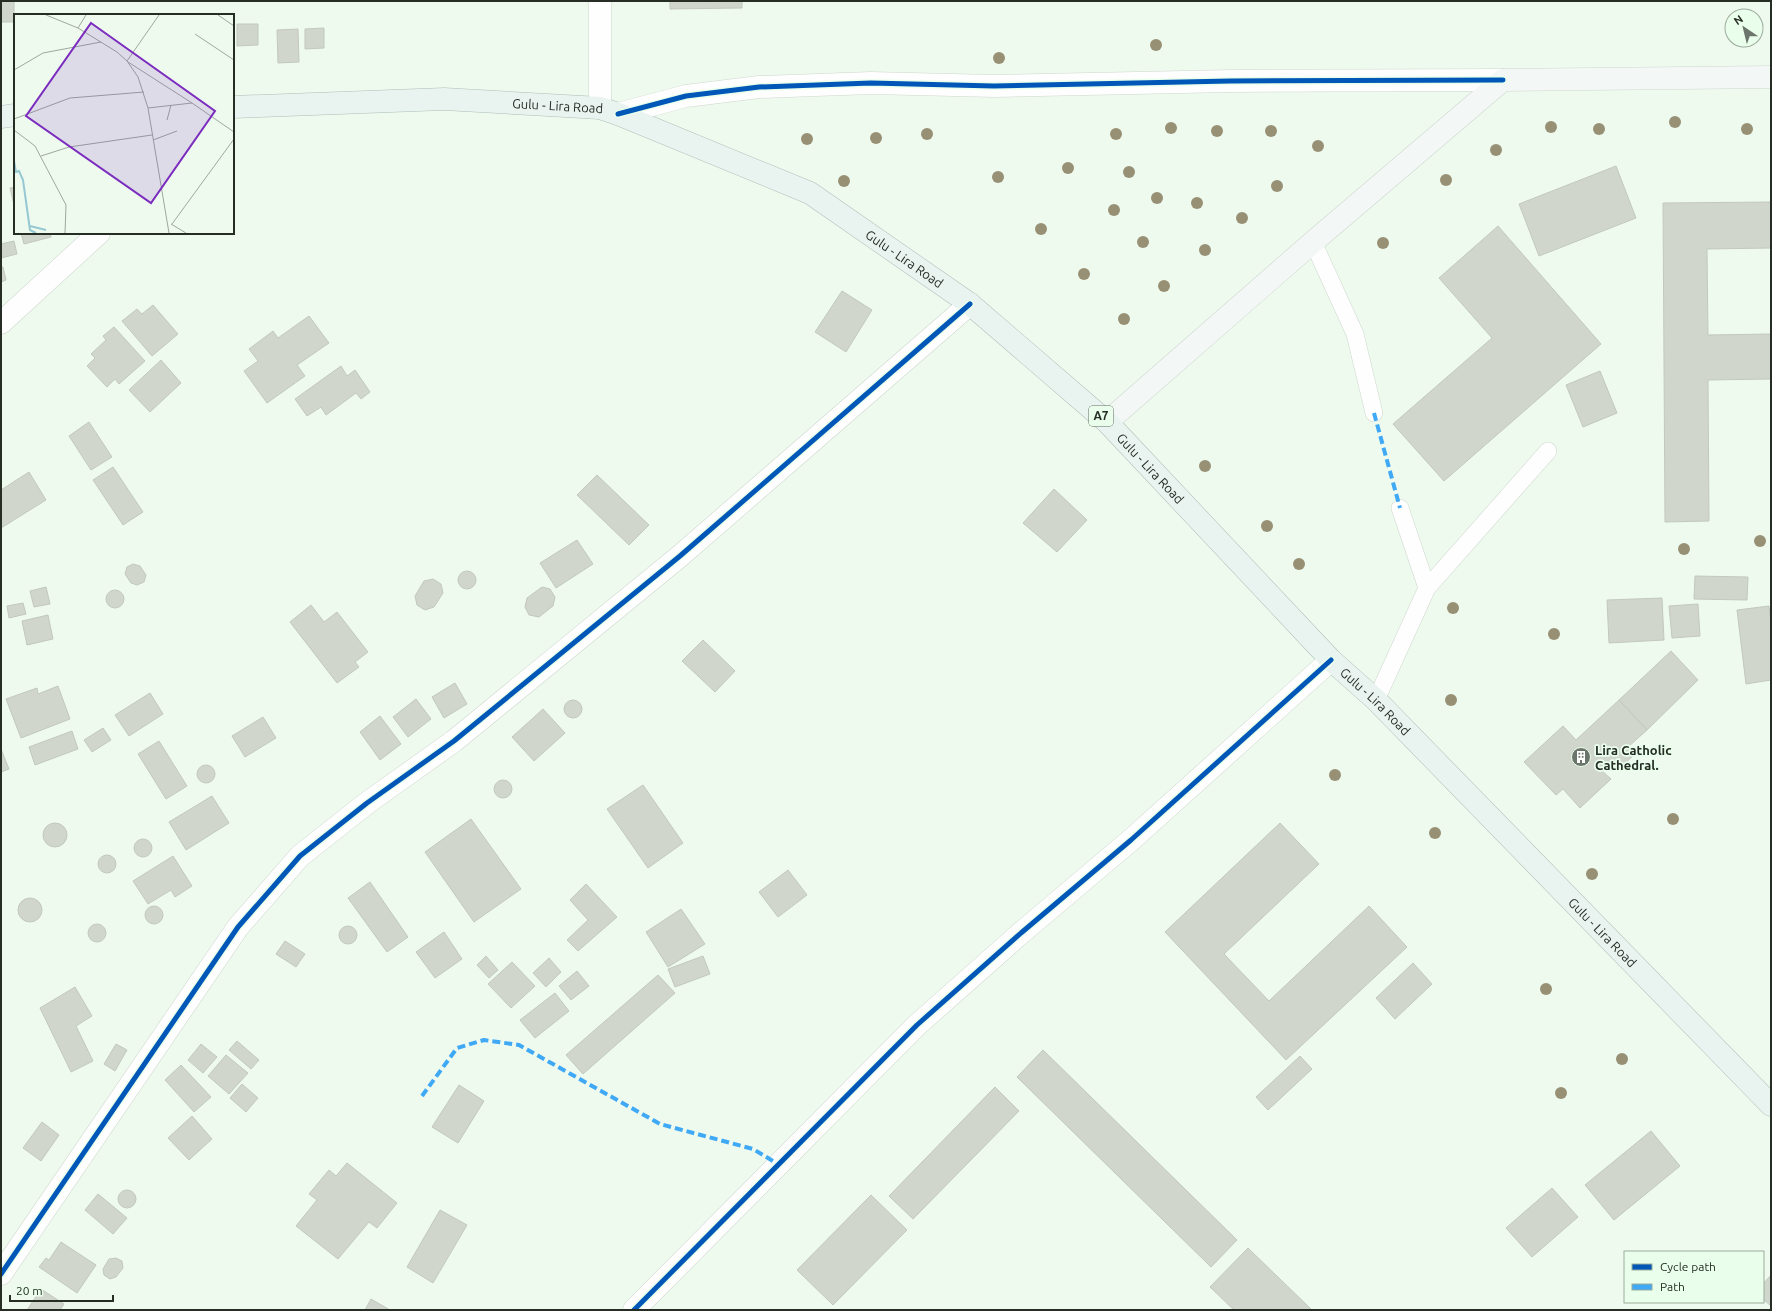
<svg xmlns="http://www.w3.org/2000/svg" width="1772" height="1311" font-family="Ubuntu,sans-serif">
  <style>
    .building { fill: #d1d6cc; stroke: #c2c8bf }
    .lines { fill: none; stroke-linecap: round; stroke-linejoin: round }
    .service-casing { stroke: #ced7ce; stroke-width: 18 }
    .minor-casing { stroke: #ced7ce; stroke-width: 23 }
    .secondary-casing { stroke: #ced7ce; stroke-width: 23 }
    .primary-casing { stroke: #acc0b8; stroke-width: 23 }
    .service { stroke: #fdfefd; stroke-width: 17 }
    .minor { stroke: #fdfefd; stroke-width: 22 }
    .secondary { stroke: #f3f8f7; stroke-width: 22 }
    .primary { stroke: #e9f3f0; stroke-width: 22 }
    .quiet { stroke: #3fa9f5; stroke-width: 4; stroke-dasharray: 8 4; stroke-linecap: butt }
    .cycleway-casing { stroke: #eaffeb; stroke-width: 8 }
    .cycleway { stroke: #0057b8; stroke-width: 5 }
    .tree { fill: #989075 }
    .labels { text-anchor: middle; stroke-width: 3.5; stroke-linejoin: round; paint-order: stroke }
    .shield { fill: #eaffeb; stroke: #606c60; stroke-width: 1 }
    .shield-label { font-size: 12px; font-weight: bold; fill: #252d25 }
    .street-label { font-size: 13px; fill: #252d25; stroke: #eaffeb }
    .poi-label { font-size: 13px; font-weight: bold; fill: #252d25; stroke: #eaffeb; text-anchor: start }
    .inset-river { fill: none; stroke: #95c8d2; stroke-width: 2 }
    .inset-road { fill: none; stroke: #9ea89e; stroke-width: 1 }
    .view { fill: #7b2cbf; fill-opacity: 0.15; stroke: #7b2cbf; stroke-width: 2 }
    .inset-edge { fill: none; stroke: #252d25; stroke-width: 2 }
  </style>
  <rect width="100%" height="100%" fill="#effaef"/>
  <!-- building -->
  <g class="building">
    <rect x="1" y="1" width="13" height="21"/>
    <path d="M 670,1 L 742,1 L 742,8 L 670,9 Z"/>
    <path d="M 237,24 L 258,24 L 258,45 L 237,46 Z"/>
    <path d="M 324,28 L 324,48 L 305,49 L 305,29 Z"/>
    <path d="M 298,29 L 299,62 L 278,63 L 277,30 Z"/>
    <path d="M 1616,166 L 1636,218 L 1539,256 L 1519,204 Z"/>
    <path d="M 15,187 L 15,209 L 10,188 Z"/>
    <path d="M 1771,202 L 1771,248 L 1707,249 L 1708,335 L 1771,334 L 1771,379 L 1708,380 L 1709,521 L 1665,522 L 1663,203 Z"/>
    <path d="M 1498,226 L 1601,344 L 1444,481 L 1393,424 L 1492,338 L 1439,278 Z"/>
    <path d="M 21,233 L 50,233 L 51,237 L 24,244 Z"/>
    <path d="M 14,241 L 17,254 L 1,258 L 1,244 Z"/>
    <path d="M 1,267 L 3,267 L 6,280 L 1,282 Z"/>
    <path d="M 842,291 L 872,310 L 846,352 L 815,332 Z"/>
    <path d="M 153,305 L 178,334 L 152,356 L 122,321 L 137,309 L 142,314 Z"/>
    <path d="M 309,316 L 329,343 L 297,365 L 305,376 L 267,403 L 244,371 L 258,361 L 249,349 L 273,331 L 278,338 Z"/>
    <path d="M 114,327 L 145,361 L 119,384 L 115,379 L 107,387 L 87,366 L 95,358 L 91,354 L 106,340 L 103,336 Z"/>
    <path d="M 161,360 L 181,383 L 150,412 L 129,390 Z"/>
    <path d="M 341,366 L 347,376 L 355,370 L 370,392 L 361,399 L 356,393 L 326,415 L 321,407 L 307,416 L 295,399 Z"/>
    <path d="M 1600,371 L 1617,413 L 1583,427 L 1566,385 Z"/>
    <path d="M 89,422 L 112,457 L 91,470 L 69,436 Z"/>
    <path d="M 113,467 L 143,512 L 123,525 L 93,480 Z"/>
    <path d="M 29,472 L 46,500 L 1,528 L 1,490 Z"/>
    <path d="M 597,475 L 649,525 L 629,545 L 577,495 Z"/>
    <path d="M 1054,489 L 1087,520 L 1057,552 L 1023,523 Z"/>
    <path d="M 577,540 L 593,564 L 556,588 L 540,563 Z"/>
    <path d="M 133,564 L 140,566 L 146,575 L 144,582 L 137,585 L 131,583 L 125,574 L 127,567 Z"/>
    <circle cx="467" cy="580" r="9"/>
    <path d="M 1695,576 L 1748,577 L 1747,600 L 1694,599 Z"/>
    <path d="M 433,579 L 441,584 L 443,593 L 434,607 L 425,610 L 417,605 L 415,596 L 424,581 Z"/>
    <path d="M 46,587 L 50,604 L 34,607 L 30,591 Z"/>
    <path d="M 542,587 L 550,589 L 555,597 L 553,606 L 539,617 L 529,615 L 525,607 L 527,598 Z"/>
    <circle cx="115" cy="599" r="9"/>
    <path d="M 1662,598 L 1664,640 L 1609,643 L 1607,600 Z"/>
    <path d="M 23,603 L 26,614 L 9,618 L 7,606 Z"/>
    <path d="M 1698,604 L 1700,636 L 1672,638 L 1669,606 Z"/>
    <path d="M 311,605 L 324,622 L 337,612 L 368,652 L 355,662 L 359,667 L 337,683 L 290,622 Z"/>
    <path d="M 1769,606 L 1771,623 L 1771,680 L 1746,684 L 1737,610 Z"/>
    <path d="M 48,615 L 53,639 L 27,645 L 22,621 Z"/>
    <path d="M 703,640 L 735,671 L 715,692 L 682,661 Z"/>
    <path d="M 1671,651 L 1698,680 L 1647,730 L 1619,700 Z"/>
    <path d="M 455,683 L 467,704 L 444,718 L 432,697 Z"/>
    <path d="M 58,686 L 70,719 L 21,738 L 6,699 L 37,688 L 38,694 Z"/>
    <path d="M 150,693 L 163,714 L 129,736 L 115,715 Z"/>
    <path d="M 416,699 L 431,719 L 408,737 L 393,717 Z"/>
    <path d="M 1619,700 L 1647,730 L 1628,747 L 1635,754 L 1621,767 L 1614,760 L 1602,771 L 1611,779 L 1580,808 L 1563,789 L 1556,795 L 1524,762 L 1563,726 L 1576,740 Z"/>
    <circle cx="573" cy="709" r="9"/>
    <path d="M 543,709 L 565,733 L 534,761 L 512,737 Z"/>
    <path d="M 380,716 L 401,744 L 380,760 L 360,732 Z"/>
    <path d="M 263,717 L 276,738 L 245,757 L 232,736 Z"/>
    <path d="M 103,728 L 111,740 L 92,752 L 84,740 Z"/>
    <path d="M 72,731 L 78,749 L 35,765 L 29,747 Z"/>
    <path d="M 159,741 L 187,786 L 166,799 L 138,754 Z"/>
    <path d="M 1,749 L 9,769 L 1,772 Z"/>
    <circle cx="206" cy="774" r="9"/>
    <circle cx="503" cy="789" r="9"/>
    <path d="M 643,785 L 683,843 L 648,868 L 607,809 Z"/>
    <path d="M 212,796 L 229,823 L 186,850 L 169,822 Z"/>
    <path d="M 471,819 L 521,889 L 474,922 L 425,852 Z"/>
    <path d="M 1280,823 L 1319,864 L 1224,954 L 1269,1001 L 1369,906 L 1407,947 L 1286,1060 L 1165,932 Z"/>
    <circle cx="55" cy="835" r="12"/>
    <circle cx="143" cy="848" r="9"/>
    <circle cx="107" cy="864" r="9"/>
    <path d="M 173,856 L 192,886 L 175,897 L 171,890 L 148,904 L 133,881 Z"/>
    <path d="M 788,870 L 807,895 L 778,917 L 759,892 Z"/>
    <path d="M 370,882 L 408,937 L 387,952 L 348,898 Z"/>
    <path d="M 586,884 L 617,917 L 578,951 L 567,940 L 588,920 L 570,900 Z"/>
    <circle cx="30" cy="910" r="12"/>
    <circle cx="154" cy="915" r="9"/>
    <path d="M 681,909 L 705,944 L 668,967 L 646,932 Z"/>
    <circle cx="97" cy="933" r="9"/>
    <circle cx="348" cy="935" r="9"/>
    <path d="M 444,932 L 462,959 L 435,978 L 416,952 Z"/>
    <path d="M 285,941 L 305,954 L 296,967 L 276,954 Z"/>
    <path d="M 486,956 L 498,970 L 489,978 L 477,965 Z"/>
    <path d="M 703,956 L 710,974 L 675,987 L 668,969 Z"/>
    <path d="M 549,958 L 561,972 L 546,987 L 533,973 Z"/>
    <path d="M 512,962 L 535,986 L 511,1008 L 488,984 Z"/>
    <path d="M 1413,963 L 1432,984 L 1395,1019 L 1376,998 Z"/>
    <path d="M 577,971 L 589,986 L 571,1000 L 559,986 Z"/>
    <path d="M 658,975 L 675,993 L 583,1074 L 566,1055 Z"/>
    <path d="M 75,987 L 92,1016 L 76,1026 L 93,1061 L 71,1072 L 40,1008 Z"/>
    <path d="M 555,993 L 569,1011 L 535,1038 L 520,1020 Z"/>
    <path d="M 237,1041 L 259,1060 L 251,1069 L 229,1050 Z"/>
    <path d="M 116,1044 L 127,1050 L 115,1071 L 104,1064 Z"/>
    <path d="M 201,1044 L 217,1057 L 203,1073 L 188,1060 Z"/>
    <path d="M 1043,1050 L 1237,1240 L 1211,1267 L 1017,1077 Z"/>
    <path d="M 226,1055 L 248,1073 L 229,1094 L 208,1076 Z"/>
    <path d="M 1300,1056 L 1312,1069 L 1268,1110 L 1256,1097 Z"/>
    <path d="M 181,1065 L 211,1097 L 194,1112 L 165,1080 Z"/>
    <path d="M 242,1084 L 258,1098 L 246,1112 L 230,1098 Z"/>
    <path d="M 459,1085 L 484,1101 L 458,1143 L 432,1127 Z"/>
    <path d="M 995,1087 L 1019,1111 L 913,1219 L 889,1196 Z"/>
    <path d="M 192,1116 L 212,1139 L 189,1160 L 168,1138 Z"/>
    <path d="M 42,1122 L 59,1135 L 41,1161 L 23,1148 Z"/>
    <path d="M 1651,1131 L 1680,1166 L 1614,1220 L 1585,1185 Z"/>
    <path d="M 347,1163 L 397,1203 L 377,1228 L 369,1222 L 338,1259 L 296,1226 L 317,1200 L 309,1194 L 329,1170 L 336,1176 Z"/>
    <path d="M 1552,1188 L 1578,1217 L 1532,1257 L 1506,1228 Z"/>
    <circle cx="127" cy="1199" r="9"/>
    <path d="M 98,1194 L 127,1218 L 113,1234 L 85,1210 Z"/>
    <path d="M 871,1195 L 907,1230 L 833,1305 L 797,1270 Z"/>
    <path d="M 440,1210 L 467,1225 L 433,1283 L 407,1267 Z"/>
    <path d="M 61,1242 L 96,1265 L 77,1293 L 39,1267 L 46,1258 L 49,1260 Z"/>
    <path d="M 1248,1248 L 1312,1310 L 1234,1310 L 1210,1287 Z"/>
    <path d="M 116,1258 L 122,1261 L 123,1268 L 116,1277 L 110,1279 L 104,1275 L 103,1269 L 109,1259 Z"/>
    <path d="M 1771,1275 L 1771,1306 L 1763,1299 L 1763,1284 Z"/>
    <path d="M 41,1289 L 64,1304 L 60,1310 L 27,1310 Z"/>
    <path d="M 371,1299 L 390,1310 L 365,1310 Z"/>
  </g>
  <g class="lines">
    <!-- service casing -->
    <g class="service-casing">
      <g id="service">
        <path d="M 1313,242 L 1355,334 L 1374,413"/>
        <path d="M 1400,508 L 1427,588"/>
        <path d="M 1376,700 L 1427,588 L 1548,451"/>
      </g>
    </g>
    <!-- minor casing -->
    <g class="minor-casing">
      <g id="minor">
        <path d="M 600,108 L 600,1"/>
        <path d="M 618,114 L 686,96 L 759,87 L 871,83 L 994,86 L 1230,81 L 1503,80"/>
        <path d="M 1,323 L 99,233"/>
        <path d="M 1,1274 L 238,927 L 300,856 L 367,803 L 454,741 L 680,556 L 970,304"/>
        <path d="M 634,1310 L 917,1025 L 1021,933 L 1131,840 L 1331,660"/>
      </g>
    </g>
    <!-- secondary casing -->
    <g class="secondary-casing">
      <path id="secondary" d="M 1107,422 L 1313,242 L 1503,80 L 1771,77"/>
    </g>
    <!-- primary casing -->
    <g class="primary-casing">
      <g id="primary">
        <path id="s1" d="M 233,107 L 444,99 L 600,108 L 618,114 L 810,193 L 970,304 L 1107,422 L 1331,660 L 1376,700 L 1771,1105"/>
        <path d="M 1,117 L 15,115"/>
      </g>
    </g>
    <!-- service -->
    <use href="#service" class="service"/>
    <!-- minor -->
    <use href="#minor" class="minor"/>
    <!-- secondary -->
    <use href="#secondary" class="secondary"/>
    <!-- primary -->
    <use href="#primary" class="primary"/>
    <!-- quiet -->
    <g class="quiet">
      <path d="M 1374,413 L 1400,508"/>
      <path d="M 422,1096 L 457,1048 L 484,1040 L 519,1045 L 660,1124 L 753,1149 L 778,1164"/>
    </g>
    <!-- cycleway casing -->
    <g class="cycleway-casing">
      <g id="cycleway">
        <path d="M 618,114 L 686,96 L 759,87 L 871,83 L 994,86 L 1230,81 L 1503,80"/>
        <path d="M 1,1274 L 238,927 L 300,856 L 367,803 L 454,741 L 680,556 L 970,304"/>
        <path d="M 634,1310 L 917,1025 L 1021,933 L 1131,840 L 1331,660"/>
      </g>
    </g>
    <!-- cycleway -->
    <use href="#cycleway" class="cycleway"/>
  </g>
  <!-- trees -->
  <g class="tree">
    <circle cx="1156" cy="45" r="6"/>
    <circle cx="999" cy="58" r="6"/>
    <circle cx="1675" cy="122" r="6"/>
    <circle cx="1551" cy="127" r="6"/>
    <circle cx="1171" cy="128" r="6"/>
    <circle cx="1599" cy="129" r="6"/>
    <circle cx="1747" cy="129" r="6"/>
    <circle cx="1217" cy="131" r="6"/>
    <circle cx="1271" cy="131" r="6"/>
    <circle cx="927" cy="134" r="6"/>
    <circle cx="1116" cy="134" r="6"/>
    <circle cx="876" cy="138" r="6"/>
    <circle cx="807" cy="139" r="6"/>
    <circle cx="1318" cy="146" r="6"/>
    <circle cx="1496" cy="150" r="6"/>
    <circle cx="1068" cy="168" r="6"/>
    <circle cx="1129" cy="172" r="6"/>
    <circle cx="998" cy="177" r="6"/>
    <circle cx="1446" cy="180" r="6"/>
    <circle cx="844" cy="181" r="6"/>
    <circle cx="1277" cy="186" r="6"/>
    <circle cx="1157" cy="198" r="6"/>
    <circle cx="1197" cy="203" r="6"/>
    <circle cx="1114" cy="210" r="6"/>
    <circle cx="1242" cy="218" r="6"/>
    <circle cx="1041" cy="229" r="6"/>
    <circle cx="1143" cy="242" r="6"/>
    <circle cx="1383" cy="243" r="6"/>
    <circle cx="1205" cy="250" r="6"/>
    <circle cx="1084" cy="274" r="6"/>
    <circle cx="1164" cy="286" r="6"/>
    <circle cx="1124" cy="319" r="6"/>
    <circle cx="1205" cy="466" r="6"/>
    <circle cx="1267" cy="526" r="6"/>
    <circle cx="1760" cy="541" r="6"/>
    <circle cx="1684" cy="549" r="6"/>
    <circle cx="1299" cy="564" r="6"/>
    <circle cx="1453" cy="608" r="6"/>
    <circle cx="1554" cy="634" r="6"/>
    <circle cx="1451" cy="700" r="6"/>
    <circle cx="1335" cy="775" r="6"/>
    <circle cx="1673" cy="819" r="6"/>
    <circle cx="1435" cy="833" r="6"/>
    <circle cx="1592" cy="874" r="6"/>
    <circle cx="1546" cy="989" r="6"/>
    <circle cx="1622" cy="1059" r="6"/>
    <circle cx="1561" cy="1093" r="6"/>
  </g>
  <!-- icons -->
  <defs>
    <g id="building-disc" transform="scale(1)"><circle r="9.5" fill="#6c756c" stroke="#eaffeb"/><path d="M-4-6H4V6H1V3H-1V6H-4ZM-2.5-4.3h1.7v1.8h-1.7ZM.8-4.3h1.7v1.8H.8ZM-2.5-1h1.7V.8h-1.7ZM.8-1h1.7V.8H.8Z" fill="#fff"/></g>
  </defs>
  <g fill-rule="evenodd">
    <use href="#building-disc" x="1581" y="757"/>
  </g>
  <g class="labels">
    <!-- shield labels -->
    <rect class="shield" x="1089" y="406" width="24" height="20" rx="3"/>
    <g class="shield-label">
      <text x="1101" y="420">A7</text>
    </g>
    <!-- street labels -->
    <g class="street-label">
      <text dy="5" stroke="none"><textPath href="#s1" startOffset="325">Gulu - Lira Road</textPath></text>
      <text dy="5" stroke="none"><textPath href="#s1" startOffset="709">Gulu - Lira Road</textPath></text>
      <text dy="5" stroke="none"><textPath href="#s1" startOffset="1033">Gulu - Lira Road</textPath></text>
      <text dy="5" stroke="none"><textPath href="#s1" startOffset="1357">Gulu - Lira Road</textPath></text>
      <text dy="5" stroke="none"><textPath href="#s1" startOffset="1681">Gulu - Lira Road</textPath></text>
    </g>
    <!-- poi labels -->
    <g class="poi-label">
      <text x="1595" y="755">Lira Catholic<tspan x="1595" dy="15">Cathedral.</tspan></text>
    </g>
  </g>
  <!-- overview -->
  <g transform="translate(14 14)">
    <rect width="220" height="220" fill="#effaef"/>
    <path class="inset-river" d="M 0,147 L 2,158 L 5,157 L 9,166 L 16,216 L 22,219M 16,212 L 32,216"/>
    <path class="inset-road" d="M 32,1 L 64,14 L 103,38 L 113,47 L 124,63 L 134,94 L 155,219M 204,1 L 220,12M 64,14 L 72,1M 181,20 L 220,46M 113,47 L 145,1M 114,48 L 178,89M 0,56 L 29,39 L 87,28M 134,94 L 178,89 L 220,118M 0,105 L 56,84 L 130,78M 153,106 L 157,91M 0,116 L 21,132 L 52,191 L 51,219M 139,126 L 163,117M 27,142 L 55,133 L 138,121M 157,210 L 172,219M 158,210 L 220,125"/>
    <path class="view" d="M 77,9 L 201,97 L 137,189 L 12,102 Z"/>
    <rect width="220" height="220" class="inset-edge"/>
  </g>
  <!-- border -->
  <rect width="1772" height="1311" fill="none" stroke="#252d25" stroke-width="4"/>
  <!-- legend -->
  <rect x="1624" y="1251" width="140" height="52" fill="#eaffeb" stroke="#9bab9c"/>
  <rect x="1632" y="1264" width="20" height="6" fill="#0057b8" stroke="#9bab9c"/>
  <text x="1660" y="1271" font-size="12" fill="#252d25">Cycle path</text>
  <rect x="1632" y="1284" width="20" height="6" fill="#3fa9f5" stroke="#9bab9c"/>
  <text x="1660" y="1291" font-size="12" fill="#252d25">Path</text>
  <!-- north arrow -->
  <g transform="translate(1744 28) rotate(325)"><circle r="19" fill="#eaffeb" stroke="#9bab9c"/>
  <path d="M0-3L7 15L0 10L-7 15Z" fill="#6c756c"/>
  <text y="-6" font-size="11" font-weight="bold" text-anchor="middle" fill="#252d25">N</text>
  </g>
  <!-- scale -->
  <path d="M10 1295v6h103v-6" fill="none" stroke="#252d25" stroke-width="2"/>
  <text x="16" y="1295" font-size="12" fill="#252d25" stroke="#eaffeb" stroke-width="3" paint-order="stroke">20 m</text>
</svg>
